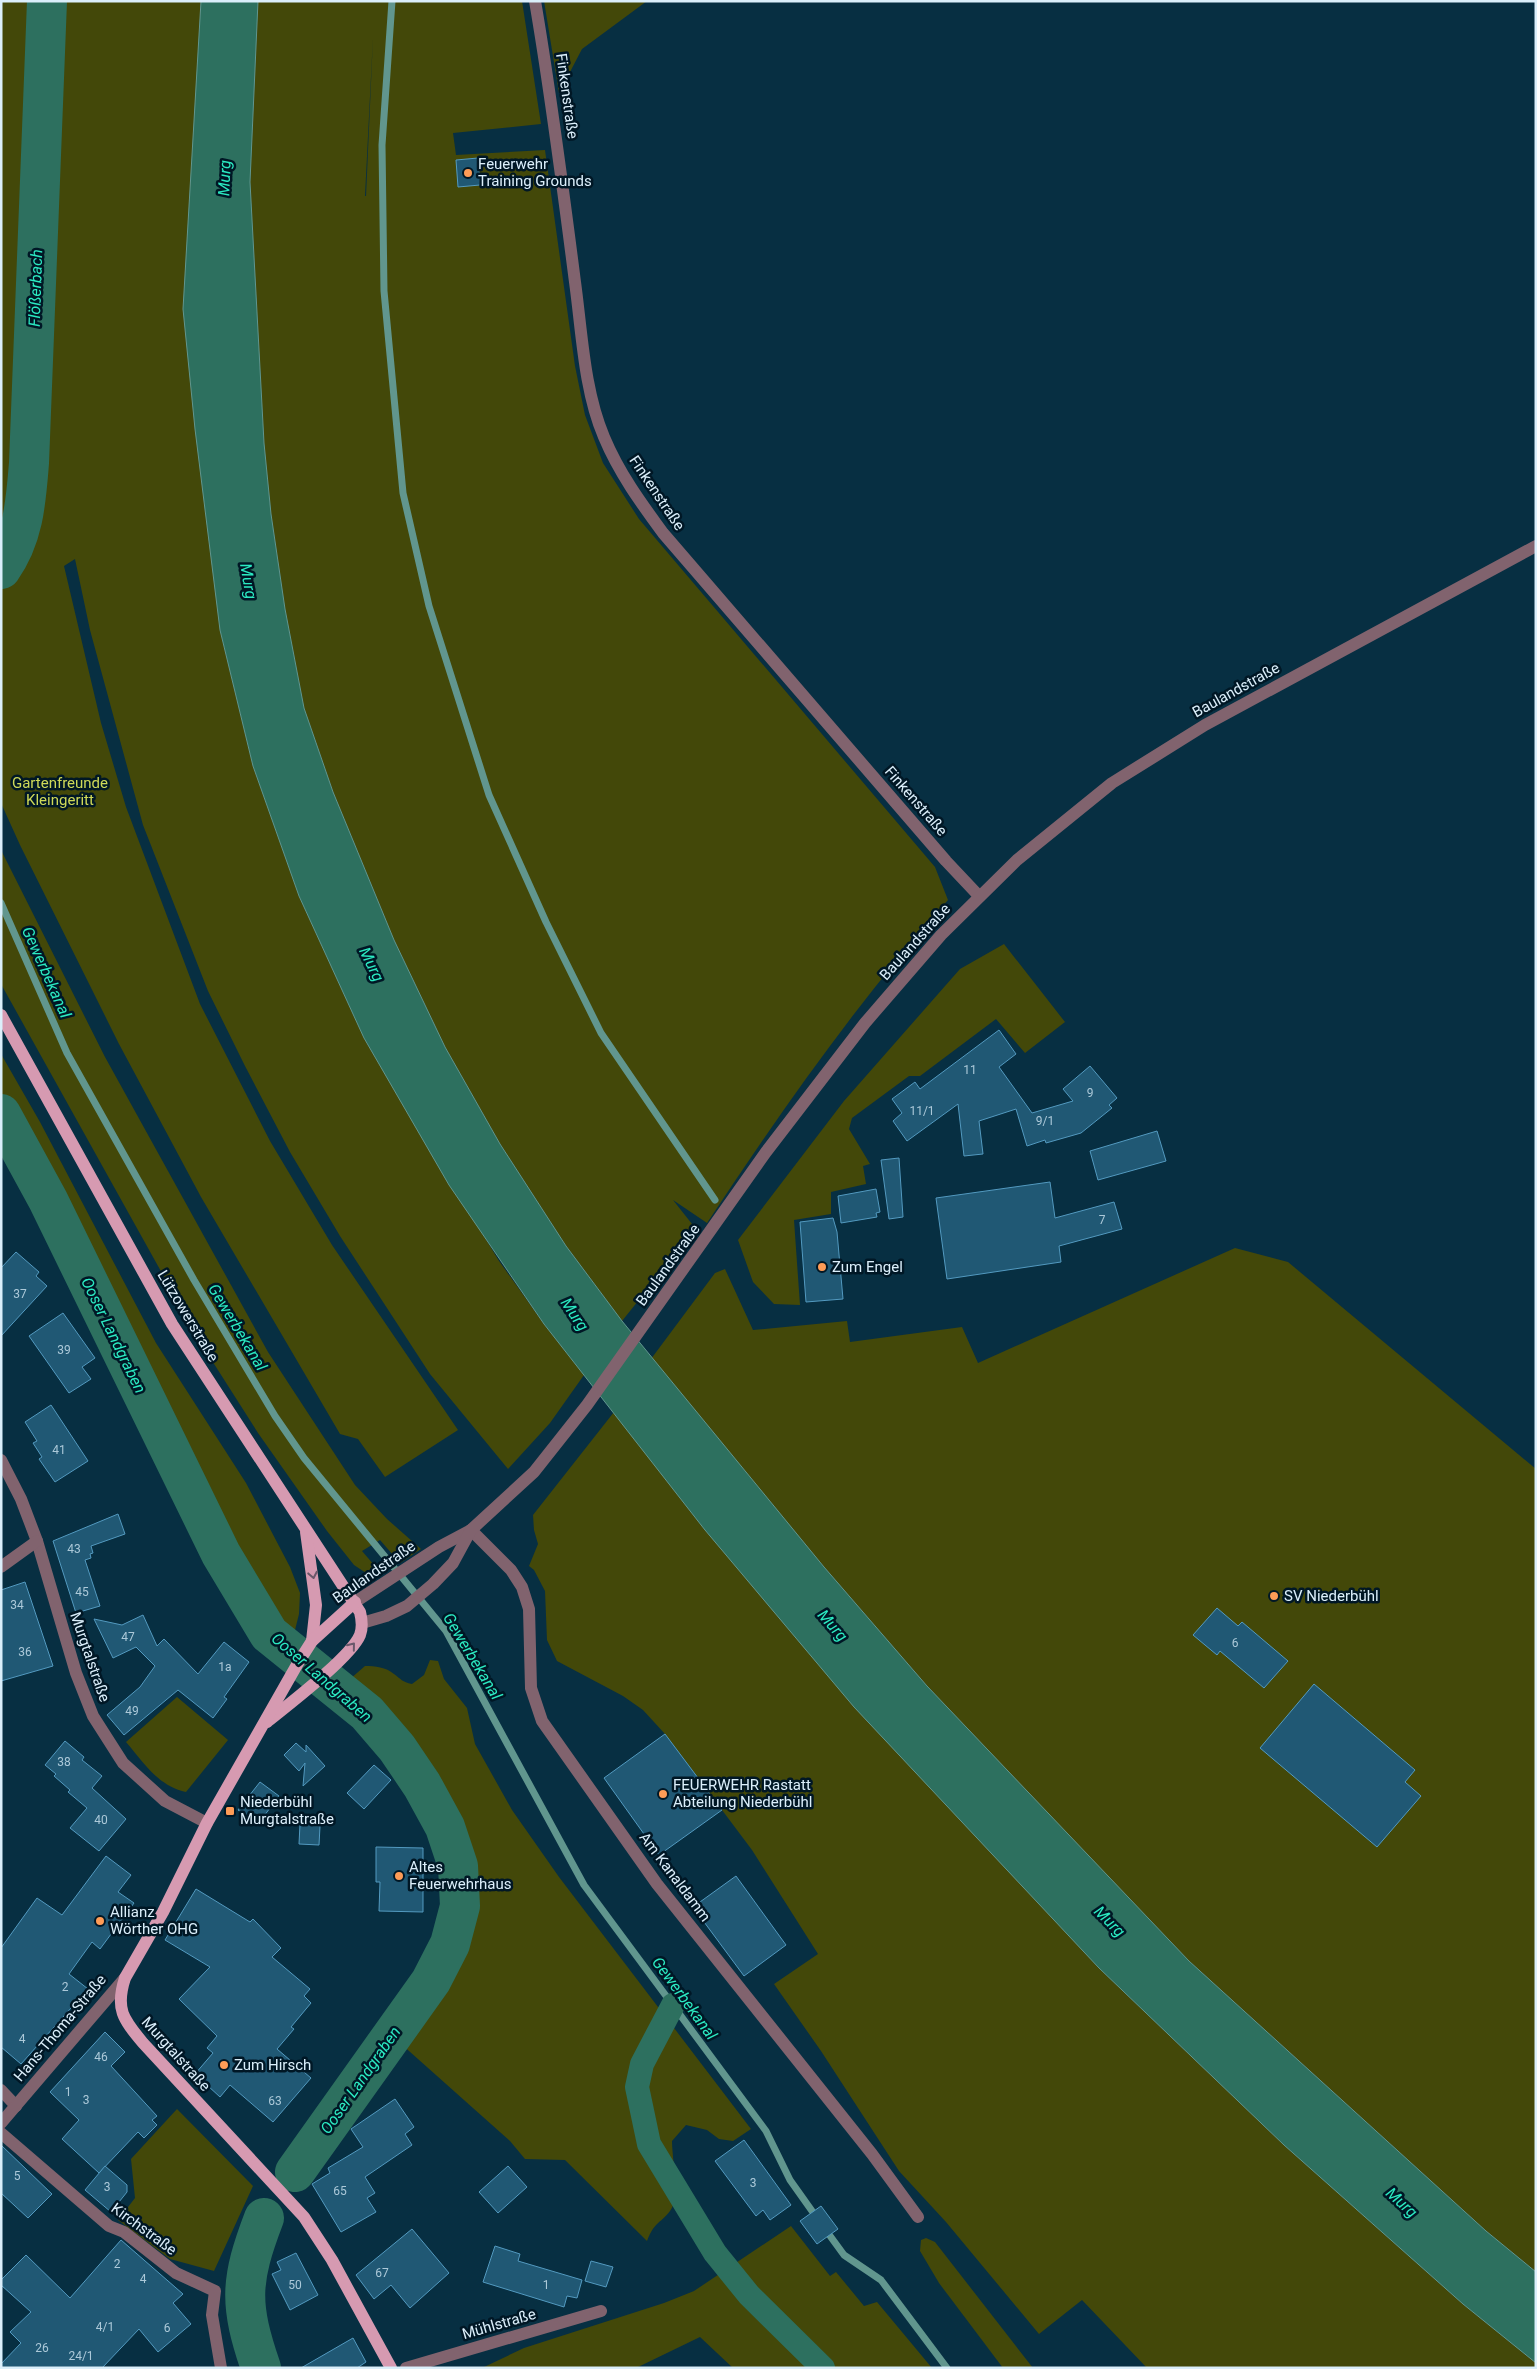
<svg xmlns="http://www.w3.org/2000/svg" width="1537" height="2369" font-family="Roboto,sans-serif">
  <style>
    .green { fill: #434809; fill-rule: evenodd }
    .water { fill: #2d705f; stroke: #61968e }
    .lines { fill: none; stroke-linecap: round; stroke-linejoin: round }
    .stream { stroke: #61968e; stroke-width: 7 }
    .canal { stroke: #2d705f; stroke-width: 24 }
    .river { stroke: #2d705f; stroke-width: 40 }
    .building { fill: #205874; stroke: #539ac0 }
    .minor { stroke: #81636e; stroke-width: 12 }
    .major { stroke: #d69ab1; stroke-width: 12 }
    .oneway { stroke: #6b586b }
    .poi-dot { fill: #fe9c57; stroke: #001725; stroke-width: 2 }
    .labels { text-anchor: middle; stroke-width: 5; stroke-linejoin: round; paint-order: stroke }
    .number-label { font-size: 12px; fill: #acc9d9 }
    .street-label { font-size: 15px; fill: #dbeffb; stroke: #001725 }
    .poi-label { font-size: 15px; fill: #dbeffb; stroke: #001725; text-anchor: start }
    .park-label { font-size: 15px; fill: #ced958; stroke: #001725 }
    .water-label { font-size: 16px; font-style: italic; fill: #2beac2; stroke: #001725 }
  </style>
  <rect width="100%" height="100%" fill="#072f42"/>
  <!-- green -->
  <g class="green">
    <path d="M 1,1 L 42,1 L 23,461 L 17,513 L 1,557 Z"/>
    <path d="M 55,1 L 201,1 L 194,148 L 220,630 L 253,766 L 299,896 L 364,1038 L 499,1261 L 544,1324 L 584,1375 L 550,1423 L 508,1469 L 430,1374 L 340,1236 L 290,1152 L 245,1066 L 208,991 L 143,825 L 90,630 L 75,559 L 64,566 L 101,723 L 126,807 L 200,1004 L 270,1141 L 332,1245 L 458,1430 L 385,1477 L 358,1439 L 340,1434 L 201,1197 L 119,1044 L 20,845 L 1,803 L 1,579 L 23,545 L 35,497 L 36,430 Z"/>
    <path d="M 258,1 L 522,1 L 541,124 L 453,133 L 456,155 L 545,150 L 575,366 L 585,415 L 603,463 L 639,519 L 935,867 L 948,900 C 858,1001 781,1111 707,1223 L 673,1200 L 696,1229 L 622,1321 L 566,1246 L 500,1144 L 445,1047 L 394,940 L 333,792 L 304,708 L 285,609 L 271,514 L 264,443 L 250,182 ZM 373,37 L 366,196 L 365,196 Z"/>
    <path d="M 544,1 L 647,1 L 582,49 L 559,93 Z"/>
    <path d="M 1,850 L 105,1057 L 268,1352 L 355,1485 L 387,1519 L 421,1549 L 400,1563 L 380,1540 L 362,1551 L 381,1573 L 366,1573 L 354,1565 L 327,1531 L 258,1433 L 202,1345 L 1,984 Z"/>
    <path d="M 1004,944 L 1065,1022 L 1025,1053 L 996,1019 L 920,1076 L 909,1076 L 852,1118 L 849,1129 L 870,1164 L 863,1166 L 866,1184 L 831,1192 L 831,1214 L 794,1220 L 800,1305 L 774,1304 L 753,1282 L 738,1240 L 844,1101 L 960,969 Z"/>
    <path d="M 1,1054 L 40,1122 L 156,1343 L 246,1483 L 290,1567 L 300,1593 L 299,1614 L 293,1638 L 281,1661 L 242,1617 L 226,1590 L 128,1396 L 65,1256 L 1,1146 Z"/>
    <path d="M 1235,1248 L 1288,1262 L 1536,1469 L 1536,2272 L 1486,2231 L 1189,1961 L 1040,1806 L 927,1686 L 824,1567 L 651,1359 L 715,1273 L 725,1269 L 753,1330 L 847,1321 L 850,1342 L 962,1327 L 978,1363 Z"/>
    <path d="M 614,1412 L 705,1530 L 1099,1968 L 1284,2145 L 1463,2304 L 1536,2363 L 1536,2368 L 1147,2368 L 1082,2300 L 1039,2334 L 946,2222 L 899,2171 L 821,2051 L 774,1984 L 818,1954 L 752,1850 L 665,1734 L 643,1710 L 623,1696 L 557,1661 L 547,1640 L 545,1591 L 534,1570 L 529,1566 L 538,1544 L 534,1530 L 533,1515 Z"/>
    <path d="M 430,1660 L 438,1661 L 444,1679 L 467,1708 L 475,1744 L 512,1810 L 559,1877 L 751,2129 L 733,2141 L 719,2139 L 707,2130 L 686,2125 L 672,2141 C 672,2158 680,2199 670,2211 C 659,2225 655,2221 647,2241 L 565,2160 L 525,2159 L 510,2141 L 400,2043 C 423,2008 467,1952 471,1910 C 477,1851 430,1770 392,1726 C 378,1710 359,1698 342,1686 L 365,1666 C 375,1666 386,1667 394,1674 C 401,1679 402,1682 412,1684 L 424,1675 Z"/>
    <path d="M 177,1697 L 228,1740 L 186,1792 C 158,1786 144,1763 126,1742 Z"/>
    <path d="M 177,2109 L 253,2186 L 214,2271 L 170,2259 L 118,2220 L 135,2198 L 131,2159 Z"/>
    <path d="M 791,2226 L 830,2276 L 836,2272 L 864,2306 L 877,2302 L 932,2368 L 733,2368 L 700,2337 L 636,2368 L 482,2368 L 524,2348 L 664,2303 L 694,2291 Z"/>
    <path d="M 926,2238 L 935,2242 L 1033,2368 L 1003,2368 L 939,2283 L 920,2251 L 921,2240 Z"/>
    <path d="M 231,2287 L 252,2368 L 243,2368 L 227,2298 Z"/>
  </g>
  <!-- water -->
  <path class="water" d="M 201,1 L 258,1 L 250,182 L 264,443 L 271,514 L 285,609 L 304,708 L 333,792 L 394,940 L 445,1047 L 500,1144 L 566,1246 L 622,1321 L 824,1567 L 927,1686 L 1189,1961 L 1486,2231 L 1536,2272 L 1536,2363 L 1463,2304 L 1284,2145 L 1099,1968 L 854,1707 L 705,1530 L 544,1324 L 449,1185 L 364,1038 L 299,896 L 253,766 L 220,630 L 195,429 L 183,309 Z"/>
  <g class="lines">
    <!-- stream -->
    <g class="stream">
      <path d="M 392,1 L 382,145 L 384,291 L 403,493 L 429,606 L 489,795 L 546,922 L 601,1033 L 715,1200"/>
      <path d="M 1,903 L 67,1053 L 194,1280 L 275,1416 L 304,1458 L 446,1631 L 584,1885 L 766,2131 L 790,2180 L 817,2218"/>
      <path d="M 825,2229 L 844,2255 L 881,2280 L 947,2368"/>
    </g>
    <!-- canal -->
    <path class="canal" d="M 673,2005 L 642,2064 L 637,2087 L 649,2144 L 715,2253 L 749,2295 L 823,2368"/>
    <!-- river -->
    <g class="river">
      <path d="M 1,569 C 24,537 26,500 29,463 L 47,1"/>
      <path d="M 1,1114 L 48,1200 L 221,1554 L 269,1634 L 367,1713 L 397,1748 L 422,1785 L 445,1827 L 458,1866 L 460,1906 L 450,1944 L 431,1981 L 295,2172"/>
      <path d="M 261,2368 C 239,2304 240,2281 264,2218"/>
    </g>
  </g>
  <!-- building -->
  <g class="building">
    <path d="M 478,158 L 480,185 L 458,187 L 456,160 Z"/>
    <path d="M 999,1030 L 1016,1054 L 999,1067 L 1032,1113 L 1073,1101 L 1063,1089 L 1090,1066 L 1117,1098 L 1109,1105 L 1112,1108 L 1081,1133 L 1046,1143 L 1045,1140 L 1027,1146 L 1016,1109 L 979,1121 L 983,1154 L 964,1156 L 958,1104 L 907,1141 L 893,1121 L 902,1113 L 892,1099 L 915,1082 L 920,1089 Z"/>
    <path d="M 1157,1131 L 1166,1161 L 1098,1180 L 1090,1151 Z"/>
    <path d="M 899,1158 L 903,1217 L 889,1219 L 881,1160 Z"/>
    <path d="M 1050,1182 L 1055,1218 L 1114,1202 L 1122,1229 L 1059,1246 L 1061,1262 L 947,1279 L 936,1198 Z"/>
    <path d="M 876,1189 L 880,1212 L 876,1213 L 877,1217 L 841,1223 L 838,1196 Z"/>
    <path d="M 833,1218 L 837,1232 L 843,1299 L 806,1302 L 800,1222 Z"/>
    <path d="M 16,1252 L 39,1272 L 36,1276 L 47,1286 L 1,1336 L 1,1268 Z"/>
    <path d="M 63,1313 L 95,1358 L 82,1367 L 91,1379 L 69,1393 L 29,1336 Z"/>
    <path d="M 51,1405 L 88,1461 L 55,1482 L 39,1459 L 42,1457 L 33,1443 L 37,1441 L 25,1422 Z"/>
    <path d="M 118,1514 L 125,1534 L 91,1546 L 93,1553 L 90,1554 L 91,1558 L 85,1560 L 100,1606 L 76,1613 L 53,1541 Z"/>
    <path d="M 25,1582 L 53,1666 L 1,1681 L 1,1590 Z"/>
    <path d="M 1217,1608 L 1238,1626 L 1242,1622 L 1288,1661 L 1264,1688 L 1220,1651 L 1217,1655 L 1193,1635 Z"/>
    <path d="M 143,1615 L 157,1646 L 164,1639 L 198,1674 L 224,1642 L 249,1662 L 224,1697 L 227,1699 L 213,1718 L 178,1690 L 124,1735 L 107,1715 L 140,1687 L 155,1666 L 136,1647 L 113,1658 L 94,1619 L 122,1625 Z"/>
    <path d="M 1314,1684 L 1415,1770 L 1405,1782 L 1421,1796 L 1377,1847 L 1260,1748 Z"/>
    <path d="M 665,1734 L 722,1810 L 659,1855 L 604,1778 Z"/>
    <path d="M 65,1741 L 84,1757 L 82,1760 L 102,1776 L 92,1788 L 126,1819 L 99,1851 L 70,1828 L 87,1808 L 68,1792 L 70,1790 L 54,1776 L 56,1774 L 45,1765 Z"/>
    <path d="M 296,1743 L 306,1752 L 306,1745 L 325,1766 L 303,1786 L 305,1763 L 299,1771 L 284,1755 Z"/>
    <path d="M 374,1765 L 391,1780 L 364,1809 L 347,1793 Z"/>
    <path d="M 260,1782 L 279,1796 L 258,1824 L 238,1810 Z"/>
    <path d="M 300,1824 L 320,1826 L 319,1845 L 299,1844 Z"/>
    <path d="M 376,1847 L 423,1848 L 423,1912 L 379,1911 L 380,1882 L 376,1882 Z"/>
    <path d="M 106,1856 L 131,1875 L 118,1892 L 134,1903 L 100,1949 L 92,1942 L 69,1974 L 88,1989 L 21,2064 L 1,2047 L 1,1948 L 37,1898 L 62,1915 Z"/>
    <path d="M 736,1876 L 786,1945 L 744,1976 L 693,1907 Z"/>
    <path d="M 196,1889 L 250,1922 L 253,1919 L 281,1948 L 272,1957 L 310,1989 L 304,1996 L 311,2003 L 291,2027 L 294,2029 L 277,2049 L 311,2078 L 273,2122 L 230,2085 L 220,2097 L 195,2074 L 213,2053 L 207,2048 L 217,2036 L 179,1999 L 210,1967 L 165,1940 Z"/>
    <path d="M 105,2032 L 125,2052 L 111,2066 L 157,2116 L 152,2120 L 157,2125 L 144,2138 L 138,2132 L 99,2173 L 62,2139 L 79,2120 L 50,2092 Z"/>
    <path d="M 395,2099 L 414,2127 L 405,2134 L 412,2145 L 365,2177 L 375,2193 L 367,2198 L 376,2212 L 341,2232 L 312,2184 L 330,2173 L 328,2168 L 363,2147 L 351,2129 Z"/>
    <path d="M 744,2140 L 791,2205 L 770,2220 L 763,2210 L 756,2216 L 715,2161 Z"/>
    <path d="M 1,2145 L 52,2194 L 28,2218 L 1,2193 Z"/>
    <path d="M 105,2166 L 127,2185 L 127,2192 L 111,2212 L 85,2190 Z"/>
    <path d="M 508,2166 L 527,2187 L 498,2213 L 479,2192 Z"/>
    <path d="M 821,2206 L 838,2229 L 817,2244 L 800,2221 Z"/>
    <path d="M 412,2229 L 449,2273 L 410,2308 L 391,2285 L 374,2299 L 356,2275 Z"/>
    <path d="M 121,2240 L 183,2294 L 173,2303 L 191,2324 L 158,2352 L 139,2329 L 102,2368 L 1,2368 L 1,2364 L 21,2343 L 10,2332 L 31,2312 L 1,2285 L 1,2280 L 26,2255 L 70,2298 Z"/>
    <path d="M 495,2246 L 520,2254 L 518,2261 L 582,2280 L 577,2298 L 567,2296 L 564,2307 L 483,2282 Z"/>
    <path d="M 296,2253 L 318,2295 L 290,2310 L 272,2274 L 281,2270 L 277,2262 Z"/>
    <path d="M 591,2261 L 613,2267 L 606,2287 L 585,2281 Z"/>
    <path d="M 353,2338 L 366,2362 L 357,2368 L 301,2368 Z"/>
  </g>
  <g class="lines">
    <!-- minor -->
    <g class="minor">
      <path d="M 535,1 C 551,94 563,188 575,282 C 582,333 584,390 604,437 C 619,473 641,503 663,533 L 946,861 L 979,896"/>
      <path d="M 1,1460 L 21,1499 L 37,1541 L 76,1673 L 93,1716 L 123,1763 L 165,1801 L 207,1823"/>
      <path d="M 471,1530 L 511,1570 L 522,1587 L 529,1609 L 531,1688 L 542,1721 L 657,1884 L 872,2154 L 918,2217"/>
      <path d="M 1,1567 L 37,1541"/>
      <path d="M 355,1602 L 439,1547 L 471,1530"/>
      <path d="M 362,1623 L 386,1616 L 407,1606 L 433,1584 L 453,1563 L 471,1530 L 534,1472 L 587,1405 L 766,1152 L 865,1023 L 941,935 L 1017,860 L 1112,783 L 1205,725 L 1536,546"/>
      <path d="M 1,2090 L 16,2106"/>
      <path d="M 1,2123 L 125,1978"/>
      <path d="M 1,2133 L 109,2226 L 124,2232 L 176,2273 L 215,2291 L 212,2315 L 221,2368"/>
      <path d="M 406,2368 L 601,2311"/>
    </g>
    <!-- major -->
    <g class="major">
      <path d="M 1,1015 L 172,1324 L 360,1612 C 362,1620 363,1627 360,1635 C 351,1657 288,1705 267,1722"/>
      <path d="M 306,1532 L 316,1605 L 312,1641"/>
      <path d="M 355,1602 L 312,1641 L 298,1663 L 207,1823 L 163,1912 L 125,1978 C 115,2009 123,2019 143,2043 L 304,2217 L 332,2260 L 391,2368"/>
    </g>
  </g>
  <!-- one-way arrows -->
  <defs><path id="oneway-chevron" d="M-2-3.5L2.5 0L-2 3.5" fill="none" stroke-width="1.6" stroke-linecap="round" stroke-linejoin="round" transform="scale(1.25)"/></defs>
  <g class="oneway">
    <use href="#oneway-chevron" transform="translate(313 1575) rotate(79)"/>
    <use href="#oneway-chevron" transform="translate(352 1646) rotate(-51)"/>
  </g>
  <!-- markers -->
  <g class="poi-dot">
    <circle cx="468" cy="173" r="5"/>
    <circle cx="822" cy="1267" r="5"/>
    <circle cx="1274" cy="1596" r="5"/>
    <circle cx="663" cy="1794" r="5"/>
    <rect x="225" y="1806" width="10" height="10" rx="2.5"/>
    <circle cx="399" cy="1876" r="5"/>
    <circle cx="100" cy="1921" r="5"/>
    <circle cx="224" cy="2065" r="5"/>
  </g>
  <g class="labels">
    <!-- number labels -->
    <g class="number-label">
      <text x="970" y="1074">11</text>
      <text x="1090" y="1097">9</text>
      <text x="922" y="1115">11/1</text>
      <text x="1045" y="1125">9/1</text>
      <text x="1102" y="1224">7</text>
      <text x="20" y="1298">37</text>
      <text x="64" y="1354">39</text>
      <text x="59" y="1454">41</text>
      <text x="74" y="1553">43</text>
      <text x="82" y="1596">45</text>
      <text x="17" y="1609">34</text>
      <text x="128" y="1641">47</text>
      <text x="1235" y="1647">6</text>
      <text x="25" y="1656">36</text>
      <text x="225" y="1671">1a</text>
      <text x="132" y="1715">49</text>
      <text x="64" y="1766">38</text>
      <text x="101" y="1824">40</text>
      <text x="65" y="1991">2</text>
      <text x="22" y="2043">4</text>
      <text x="101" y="2061">46</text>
      <text x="68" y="2096">1</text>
      <text x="86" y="2104">3</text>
      <text x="275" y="2105">63</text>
      <text x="17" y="2180">5</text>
      <text x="753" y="2187">3</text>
      <text x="107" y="2191">3</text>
      <text x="340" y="2195">65</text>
      <text x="117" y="2268">2</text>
      <text x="382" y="2277">67</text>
      <text x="143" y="2283">4</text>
      <text x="295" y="2289">50</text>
      <text x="546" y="2289">1</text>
      <text x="105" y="2331">4/1</text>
      <text x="167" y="2332">6</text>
      <text x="42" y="2352">26</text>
      <text x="81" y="2360">24/1</text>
    </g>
    <!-- street labels -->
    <g class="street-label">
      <text transform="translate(567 96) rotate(82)" y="5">Finkenstraße</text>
      <text transform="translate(657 493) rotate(56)" y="5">Finkenstraße</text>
      <text transform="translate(1236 690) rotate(-29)" y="5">Baulandstraße</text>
      <text transform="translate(916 801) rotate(49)" y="5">Finkenstraße</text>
      <text transform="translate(915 942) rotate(-48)" y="5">Baulandstraße</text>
      <text transform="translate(668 1265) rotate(-54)" y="5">Baulandstraße</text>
      <text transform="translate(188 1316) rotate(59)" y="5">Lützowerstraße</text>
      <text transform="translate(374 1572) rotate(-35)" y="5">Baulandstraße</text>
      <text transform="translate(90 1657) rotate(71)" y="5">Murgtalstraße</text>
      <text transform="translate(675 1877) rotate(53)" y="5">Am Kanaldamm</text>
      <text transform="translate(60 2028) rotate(-50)" y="5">Hans-Thoma-Straße</text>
      <text transform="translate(176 2054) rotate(48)" y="5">Murgtalstraße</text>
      <text transform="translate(144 2229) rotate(36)" y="5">Kirchstraße</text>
      <text transform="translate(499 2324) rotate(-16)" y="5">Mühlstraße</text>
    </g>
    <!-- poi labels -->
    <g class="poi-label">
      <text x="478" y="169">Feuerwehr<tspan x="478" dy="17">Training Grounds</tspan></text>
      <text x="832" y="1272">Zum Engel</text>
      <text x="1284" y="1601">SV Niederbühl</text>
      <text x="673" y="1790">FEUERWEHR Rastatt<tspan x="673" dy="17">Abteilung Niederbühl</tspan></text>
      <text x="240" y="1807">Niederbühl<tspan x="240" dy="17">Murgtalstraße</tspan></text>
      <text x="409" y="1872">Altes<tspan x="409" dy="17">Feuerwehrhaus</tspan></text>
      <text x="110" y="1917">Allianz<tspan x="110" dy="17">Wörther OHG</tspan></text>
      <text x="234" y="2070">Zum Hirsch</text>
    </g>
    <!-- park labels -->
    <g class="park-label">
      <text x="60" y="788">Gartenfreunde<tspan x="60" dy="17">Kleingeritt</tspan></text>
    </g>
    <!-- water labels -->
    <g class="water-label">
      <text transform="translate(224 178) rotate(-88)" y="6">Murg</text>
      <text transform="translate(35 288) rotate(-88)" y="6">Flößerbach</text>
      <text transform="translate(249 581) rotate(80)" y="6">Murg</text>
      <text transform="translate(372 964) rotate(64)" y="6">Murg</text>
      <text transform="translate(47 972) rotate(66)" y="6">Gewerbekanal</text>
      <text transform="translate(575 1314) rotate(56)" y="6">Murg</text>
      <text transform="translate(238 1327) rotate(59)" y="6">Gewerbekanal</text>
      <text transform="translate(114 1335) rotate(64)" y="6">Ooser Landgraben</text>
      <text transform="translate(833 1625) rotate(49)" y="6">Murg</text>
      <text transform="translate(473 1656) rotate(59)" y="6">Gewerbekanal</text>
      <text transform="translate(322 1677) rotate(41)" y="6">Ooser Landgraben</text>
      <text transform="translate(1110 1921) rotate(45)" y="6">Murg</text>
      <text transform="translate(685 1998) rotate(54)" y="6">Gewerbekanal</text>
      <text transform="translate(360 2080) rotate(-55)" y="6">Ooser Landgraben</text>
      <text transform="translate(1402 2202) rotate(42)" y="6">Murg</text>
    </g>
  </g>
  <!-- border -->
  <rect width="1537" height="2369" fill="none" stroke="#dbeffb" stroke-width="5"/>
</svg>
